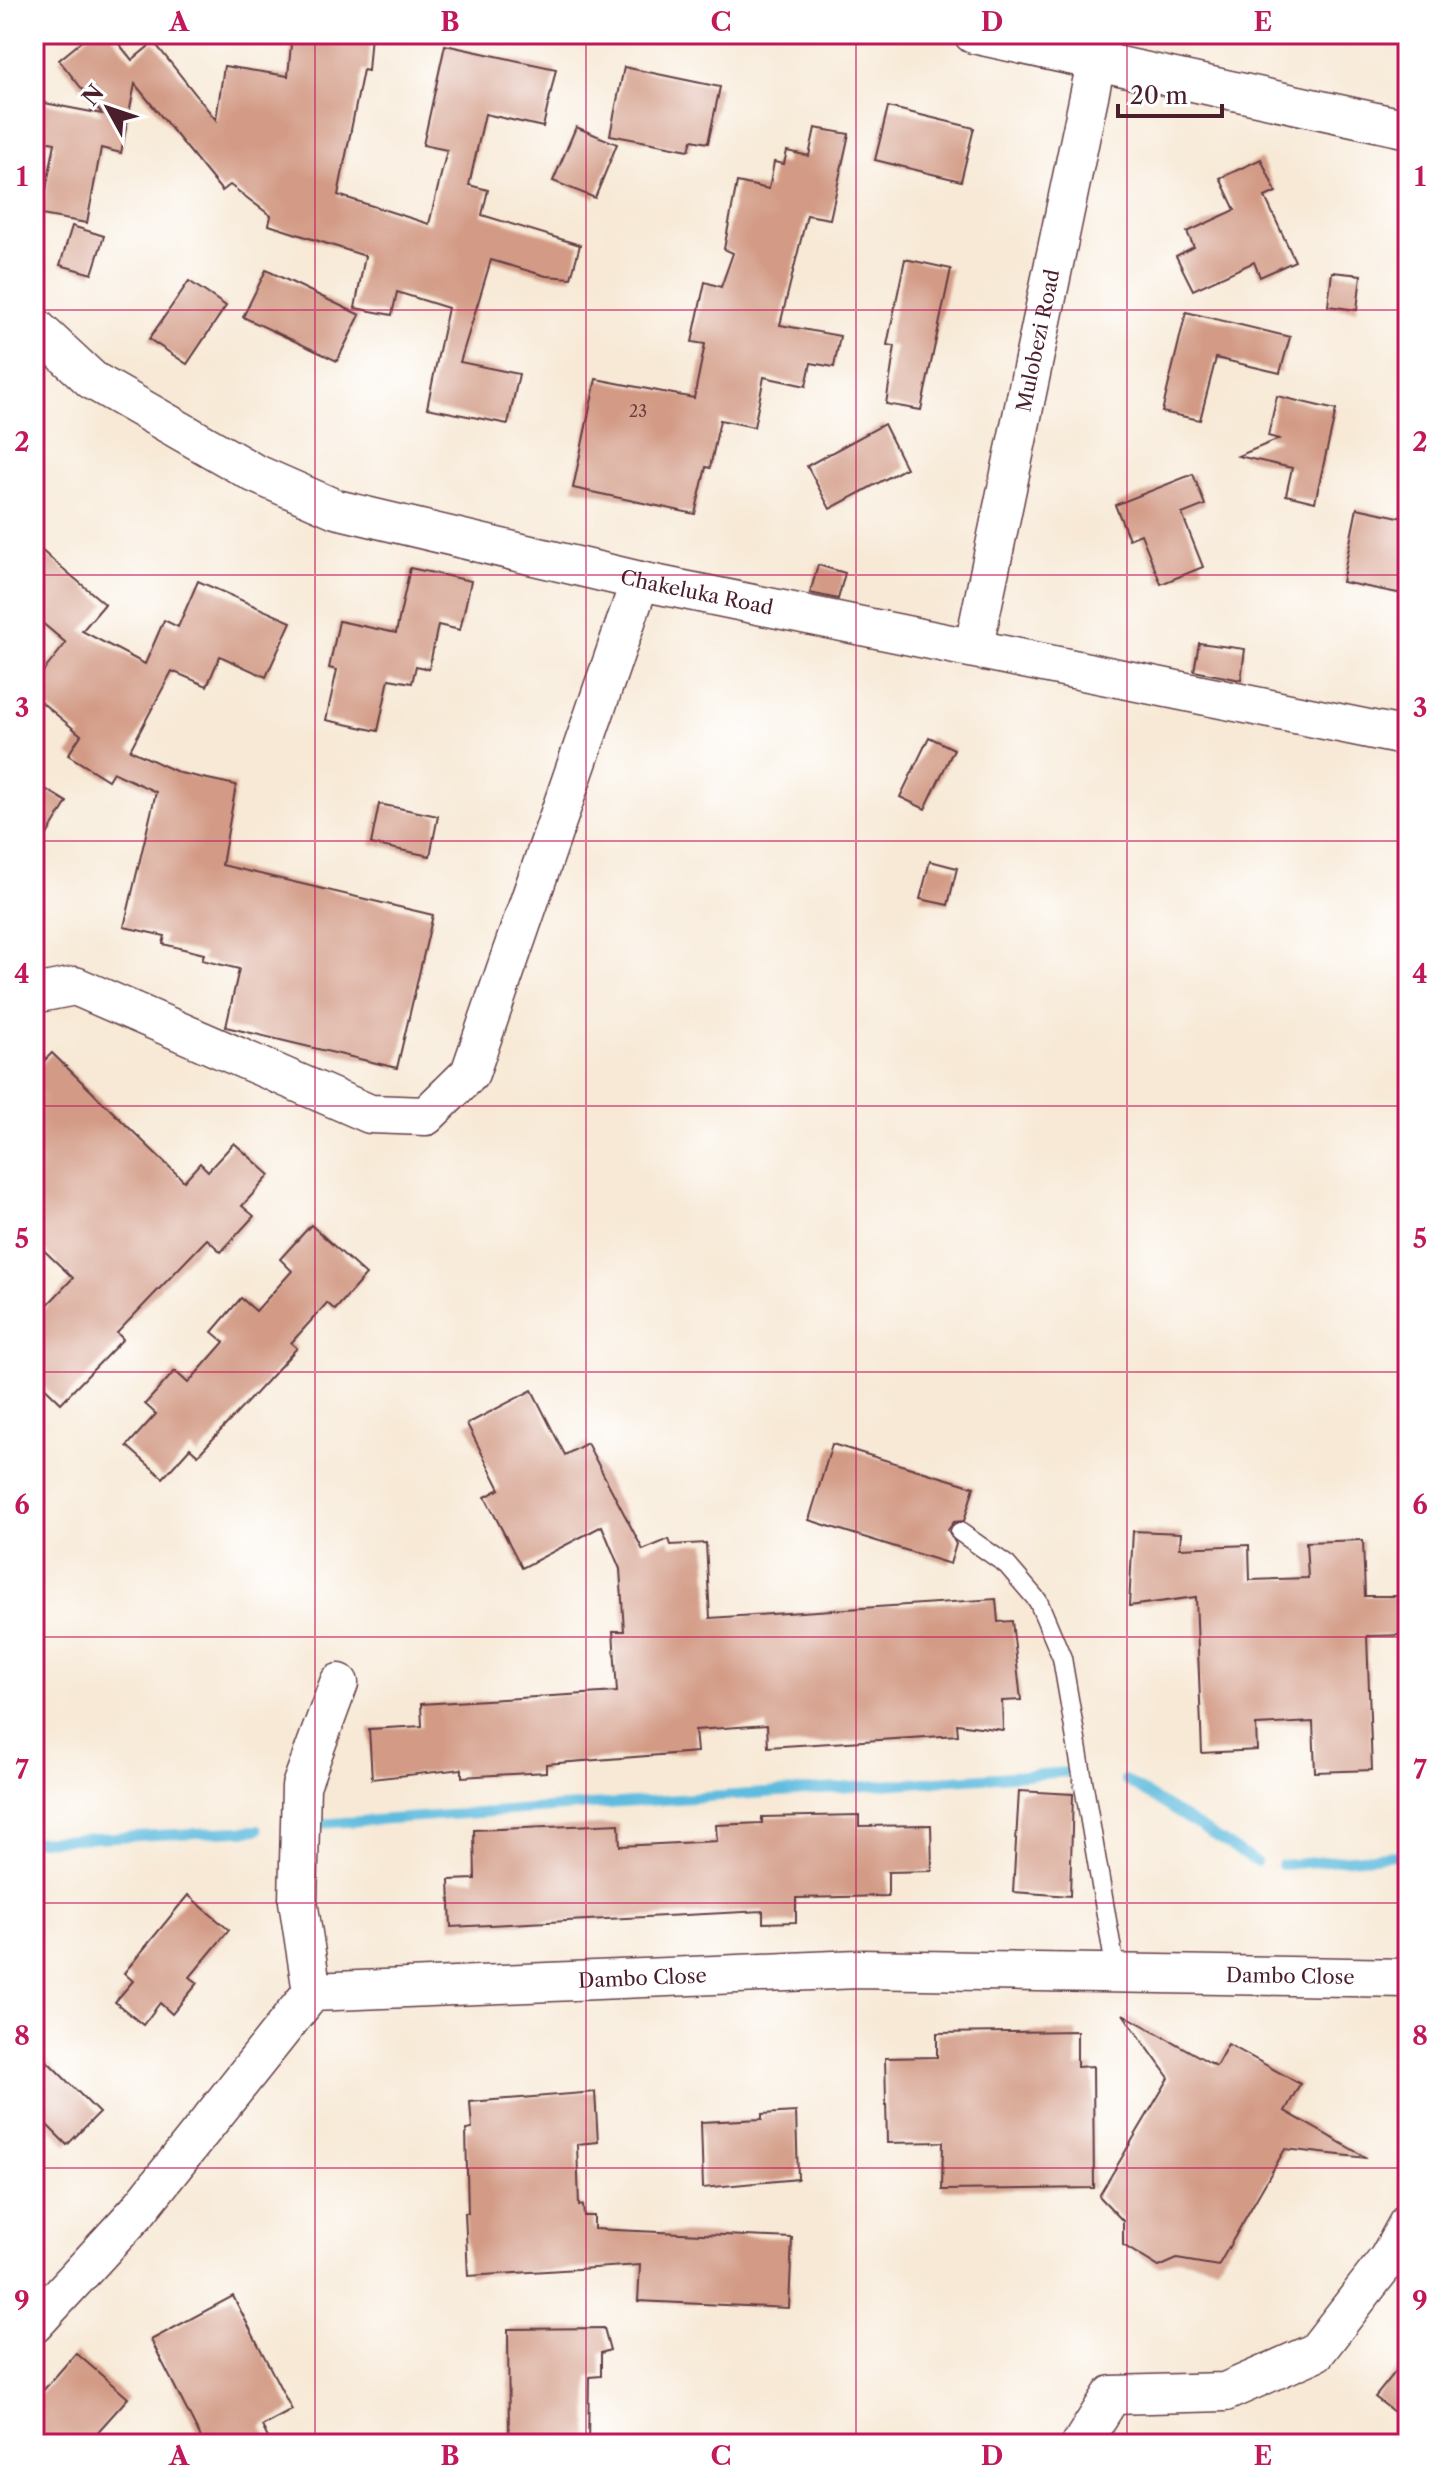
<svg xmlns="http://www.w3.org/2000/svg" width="1442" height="2478" font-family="'Libre Caslon Text',serif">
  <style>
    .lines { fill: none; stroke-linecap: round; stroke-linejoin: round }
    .stream { stroke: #60bcde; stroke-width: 10 }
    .building { fill: #d39b86 }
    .service-casing { stroke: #643d45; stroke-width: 21 }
    .minor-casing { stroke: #643d45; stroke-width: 41 }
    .service { stroke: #fff; stroke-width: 18 }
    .minor { stroke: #fff; stroke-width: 38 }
    .grid { fill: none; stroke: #c2185b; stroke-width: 2; stroke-opacity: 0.55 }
    .labels { text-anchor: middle; stroke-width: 6; stroke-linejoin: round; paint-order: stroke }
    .number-label { font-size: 16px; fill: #6c3e42 }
    .street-label { font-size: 20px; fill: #4a1f2b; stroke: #fff }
    .neatline { fill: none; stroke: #c2185b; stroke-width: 3 }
    .grid-label { font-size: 26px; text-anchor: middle; font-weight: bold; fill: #c2185b }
  </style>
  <rect width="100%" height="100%" fill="#fff"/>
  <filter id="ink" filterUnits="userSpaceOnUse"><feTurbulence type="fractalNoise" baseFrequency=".0125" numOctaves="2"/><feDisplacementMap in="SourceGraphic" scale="16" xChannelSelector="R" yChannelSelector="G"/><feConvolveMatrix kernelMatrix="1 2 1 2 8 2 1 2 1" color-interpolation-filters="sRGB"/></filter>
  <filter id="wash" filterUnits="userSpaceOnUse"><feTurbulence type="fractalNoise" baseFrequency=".006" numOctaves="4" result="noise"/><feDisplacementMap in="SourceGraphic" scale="32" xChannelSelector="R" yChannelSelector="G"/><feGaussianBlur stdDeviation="1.8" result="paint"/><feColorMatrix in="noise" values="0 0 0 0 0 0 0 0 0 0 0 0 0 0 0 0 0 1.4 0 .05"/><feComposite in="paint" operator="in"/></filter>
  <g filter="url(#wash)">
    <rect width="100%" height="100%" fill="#f7e9d6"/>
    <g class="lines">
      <!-- stream -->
      <g class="stream">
        <path d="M 1125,1780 L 1256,1862"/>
        <path d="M 318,1824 L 1069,1772"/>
        <path d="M 34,1841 L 258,1830"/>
        <path d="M 1281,1865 L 1397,1855"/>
      </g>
    </g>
    <g id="blocks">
      <!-- building -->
      <g class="building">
        <path d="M 91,34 L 111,34 L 132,60 L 154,42 L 216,120 L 224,66 L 288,76 L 292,34 L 371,34 L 368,71 L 363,70 L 338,195 L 429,224 L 447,150 L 423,145 L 445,45 L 556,69 L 543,127 L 485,114 L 469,185 L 488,190 L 482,215 L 580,245 L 571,278 L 546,276 L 491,260 L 460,362 L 519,374 L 508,424 L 427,408 L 448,308 L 397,292 L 392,315 L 355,308 L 365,256 L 269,225 L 271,216 L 230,185 L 222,191 L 135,84 L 121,153 L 101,148 L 87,223 L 41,215 L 55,143 L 34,139 L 34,101 L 102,114 L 59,60 Z"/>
        <path d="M 624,67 L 720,87 L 708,143 L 692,140 L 689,150 L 610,135 Z"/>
        <path d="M 888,107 L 974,128 L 961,181 L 875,160 Z"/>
        <path d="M 576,127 L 617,144 L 595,198 L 553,181 Z"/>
        <path d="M 815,128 L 849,134 L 830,219 L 807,215 L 780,325 L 840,336 L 834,367 L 811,363 L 806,386 L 764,377 L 754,427 L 720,420 L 710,468 L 706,467 L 695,514 L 573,488 L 596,379 L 694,398 L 705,344 L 692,342 L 705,282 L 721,287 L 733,253 L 724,249 L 737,182 L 769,189 L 774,162 L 784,164 L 787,151 L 809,156 Z"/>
        <path d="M 1261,159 L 1276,192 L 1265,197 L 1295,261 L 1260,277 L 1254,262 L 1193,290 L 1176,256 L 1194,247 L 1187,232 L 1235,210 L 1220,178 Z"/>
        <path d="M 72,226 L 104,236 L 92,274 L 60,265 Z"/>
        <path d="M 905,259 L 951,269 L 921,410 L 886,404 L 895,346 L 887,345 Z"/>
        <path d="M 266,270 L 360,315 L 337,361 L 243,317 Z"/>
        <path d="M 1332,272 L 1361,275 L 1357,310 L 1328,306 Z"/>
        <path d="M 189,281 L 226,306 L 187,364 L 149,339 Z"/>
        <path d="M 1186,312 L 1290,337 L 1280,373 L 1216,358 L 1200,420 L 1162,412 Z"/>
        <path d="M 1277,396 L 1336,410 L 1315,502 L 1286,495 L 1292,468 L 1238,456 L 1279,439 L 1268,436 Z"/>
        <path d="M 884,424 L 906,468 L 830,509 L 807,466 Z"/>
        <path d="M 1193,474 L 1205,505 L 1182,514 L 1203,567 L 1161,584 L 1141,534 L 1129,539 L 1115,505 Z"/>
        <path d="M 1357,508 L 1408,519 L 1408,595 L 1342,582 Z"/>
        <path d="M 34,544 L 105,604 L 82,631 L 145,664 L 164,620 L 178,627 L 198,581 L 291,622 L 266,677 L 220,656 L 207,686 L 172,671 L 130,750 L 180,773 L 236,785 L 222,865 L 433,915 L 397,1068 L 226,1027 L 239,969 L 202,960 L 204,954 L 163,944 L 165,936 L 124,927 L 156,792 L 113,772 L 108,780 L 68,755 L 81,735 L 34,696 L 34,683 L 66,643 L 34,616 Z"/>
        <path d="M 818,565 L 845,573 L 838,599 L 810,593 Z"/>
        <path d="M 410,568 L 471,581 L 460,630 L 438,625 L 429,669 L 416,666 L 412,683 L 389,679 L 378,731 L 326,720 L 337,670 L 329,668 L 339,621 L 396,633 Z"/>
        <path d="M 1199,643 L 1245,649 L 1241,680 L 1194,671 Z"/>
        <path d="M 929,737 L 954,749 L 925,809 L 900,797 Z"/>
        <path d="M 34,782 L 67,802 L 34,856 Z"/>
        <path d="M 379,804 L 438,816 L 430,856 L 371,844 Z"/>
        <path d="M 930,861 L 957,868 L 948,905 L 920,899 Z"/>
        <path d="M 52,1053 L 184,1181 L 200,1163 L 208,1171 L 234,1143 L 270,1175 L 242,1206 L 254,1216 L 221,1252 L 207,1239 L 117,1333 L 123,1339 L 61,1403 L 34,1377 L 34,1319 L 73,1278 L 34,1241 L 34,1071 Z"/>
        <path d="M 311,1225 L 366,1275 L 335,1310 L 327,1303 L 291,1343 L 297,1348 L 265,1383 L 198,1455 L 190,1448 L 163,1478 L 127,1446 L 156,1414 L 145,1404 L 175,1371 L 188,1383 L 224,1342 L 212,1332 L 241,1298 L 256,1311 L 292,1271 L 280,1259 Z"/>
        <path d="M 532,1390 L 565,1455 L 587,1443 L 643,1550 L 669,1539 L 671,1545 L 706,1543 L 710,1618 L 996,1599 L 998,1622 L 1012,1621 L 1021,1700 L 1002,1701 L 1003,1730 L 957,1724 L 958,1735 L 768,1747 L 767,1725 L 695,1730 L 697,1752 L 546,1764 L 546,1772 L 462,1777 L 462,1769 L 372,1779 L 369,1729 L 422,1726 L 421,1704 L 617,1692 L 613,1631 L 624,1631 L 620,1569 L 602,1526 L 522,1568 L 485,1497 L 500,1489 L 467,1424 Z"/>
        <path d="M 832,1444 L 974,1487 L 964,1521 L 954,1522 L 948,1530 L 956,1544 L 950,1564 L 809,1520 Z"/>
        <path d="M 1133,1531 L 1181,1533 L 1180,1548 L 1249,1545 L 1250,1580 L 1308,1578 L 1306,1542 L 1363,1540 L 1365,1596 L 1408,1596 L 1408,1635 L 1367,1636 L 1372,1770 L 1315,1772 L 1313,1722 L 1256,1725 L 1257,1750 L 1202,1753 L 1196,1597 L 1129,1606 Z"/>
        <path d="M 1019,1791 L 1073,1794 L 1070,1896 L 1013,1892 Z"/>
        <path d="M 859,1815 L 859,1826 L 931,1825 L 932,1871 L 888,1872 L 888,1896 L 796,1898 L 796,1922 L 763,1923 L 763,1911 L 451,1927 L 449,1880 L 475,1879 L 474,1830 L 619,1824 L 620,1846 L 717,1841 L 716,1825 L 762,1823 L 762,1817 Z"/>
        <path d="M 188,1895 L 229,1930 L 190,1977 L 198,1983 L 172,2014 L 160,2003 L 143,2025 L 115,2002 L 133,1981 L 124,1973 Z"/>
        <path d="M 1123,2014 L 1216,2066 L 1228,2044 L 1300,2084 L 1285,2111 L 1367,2158 L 1285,2149 L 1218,2266 L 1177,2259 L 1159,2267 L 1123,2245 L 1123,2221 L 1099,2196 L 1169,2078 Z"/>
        <path d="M 1077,2031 L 1077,2067 L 1093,2066 L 1094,2188 L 942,2190 L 943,2142 L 887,2143 L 885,2058 L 937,2057 L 937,2033 Z"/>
        <path d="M 34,2048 L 99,2113 L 67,2145 L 34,2112 Z"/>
        <path d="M 595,2092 L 598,2142 L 577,2144 L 579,2206 L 583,2205 L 584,2216 L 594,2216 L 594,2229 L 792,2238 L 789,2308 L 638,2301 L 640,2265 L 468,2276 L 465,2213 L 468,2213 L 466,2130 L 472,2129 L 470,2102 Z"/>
        <path d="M 796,2112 L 798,2179 L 703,2188 L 701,2122 L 762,2119 L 762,2114 Z"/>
        <path d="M 233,2296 L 292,2410 L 262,2426 L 271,2444 L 204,2444 L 151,2340 Z"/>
        <path d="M 604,2328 L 610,2350 L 601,2353 L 601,2376 L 589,2377 L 588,2444 L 509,2444 L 508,2329 Z"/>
        <path d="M 76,2353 L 128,2398 L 87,2444 L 34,2444 L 34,2401 Z"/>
        <path d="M 1408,2356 L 1408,2423 L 1375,2397 Z"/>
      </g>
    </g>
  </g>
  <g filter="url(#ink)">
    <use href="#blocks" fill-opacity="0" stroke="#643d45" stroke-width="2"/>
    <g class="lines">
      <!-- service casing -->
      <g class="service-casing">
        <path id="service" d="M 960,1532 L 1007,1565 L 1038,1601 L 1062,1658 L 1116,1973"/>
      </g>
      <!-- minor casing -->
      <g class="minor-casing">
        <g id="minor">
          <path d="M 973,34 L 1408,129"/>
          <path id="s1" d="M 34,326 L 92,380 L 254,473 L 336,509 L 640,581 L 1408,737"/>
          <path id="s2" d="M 974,646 L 1102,34"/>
          <path d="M 34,994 L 75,986 L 370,1114 L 426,1116 L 470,1073 L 640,581"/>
          <path d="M 312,1992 L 298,1901 L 301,1786 L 339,1683"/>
          <path id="s3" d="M 34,2324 L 137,2212 L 312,1992 L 858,1969 L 1408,1978"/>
          <path d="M 1081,2444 L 1112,2395 L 1225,2392 L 1316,2352 L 1388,2259 L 1408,2223"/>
        </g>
      </g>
      <!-- service -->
      <use href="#service" class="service"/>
      <!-- minor -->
      <use href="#minor" class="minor"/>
    </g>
  </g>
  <!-- grid -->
  <path class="grid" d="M 315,34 L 315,2444M 586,34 L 586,2444M 856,34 L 856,2444M 1127,34 L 1127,2444M 34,310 L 1408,310M 34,575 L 1408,575M 34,841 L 1408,841M 34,1106 L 1408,1106M 34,1372 L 1408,1372M 34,1637 L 1408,1637M 34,1903 L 1408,1903M 34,2168 L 1408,2168"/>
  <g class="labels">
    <!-- number labels -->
    <g class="number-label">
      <text x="638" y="417">23</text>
    </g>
    <!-- street labels -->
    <g class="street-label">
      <text dy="7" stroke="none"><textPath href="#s2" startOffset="312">Mulobezi Road</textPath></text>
      <text dy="7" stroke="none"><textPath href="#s1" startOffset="726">Chakeluka Road</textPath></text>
      <text dy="7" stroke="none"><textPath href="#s3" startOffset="1412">Dambo Close</textPath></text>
      <text dy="7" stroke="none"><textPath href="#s3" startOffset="764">Dambo Close</textPath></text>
    </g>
  </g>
  <!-- margin -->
  <rect width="1442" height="2478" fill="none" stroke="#fff" stroke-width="88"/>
  <!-- north arrow -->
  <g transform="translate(108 108) rotate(310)" stroke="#ffffff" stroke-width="6" paint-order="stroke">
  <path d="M0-6L14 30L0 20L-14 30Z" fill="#4a1f2b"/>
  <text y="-12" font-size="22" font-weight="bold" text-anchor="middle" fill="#4a1f2b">N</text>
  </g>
  <!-- scale -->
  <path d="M1118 104v12h104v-12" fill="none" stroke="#4a1f2b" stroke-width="4"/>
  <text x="1130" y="104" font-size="24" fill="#4a1f2b" stroke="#ffffff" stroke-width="6" paint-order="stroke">20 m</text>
  <rect x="44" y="44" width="1354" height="2390" class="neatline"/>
  <g class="grid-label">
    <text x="179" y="31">A</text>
    <text x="450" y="31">B</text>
    <text x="721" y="31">C</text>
    <text x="992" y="31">D</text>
    <text x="1263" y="31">E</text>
    <text x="22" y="186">1</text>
    <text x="1420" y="186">1</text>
    <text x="22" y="451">2</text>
    <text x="1420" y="451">2</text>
    <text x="22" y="717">3</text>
    <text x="1420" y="717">3</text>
    <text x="22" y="983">4</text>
    <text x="1420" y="983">4</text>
    <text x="22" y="1248">5</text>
    <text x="1420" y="1248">5</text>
    <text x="22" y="1514">6</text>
    <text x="1420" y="1514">6</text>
    <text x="22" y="1779">7</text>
    <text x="1420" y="1779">7</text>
    <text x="22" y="2045">8</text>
    <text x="1420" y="2045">8</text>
    <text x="22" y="2310">9</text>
    <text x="1420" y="2310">9</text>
    <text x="179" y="2465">A</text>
    <text x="450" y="2465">B</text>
    <text x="721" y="2465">C</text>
    <text x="992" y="2465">D</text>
    <text x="1263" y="2465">E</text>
  </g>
</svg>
